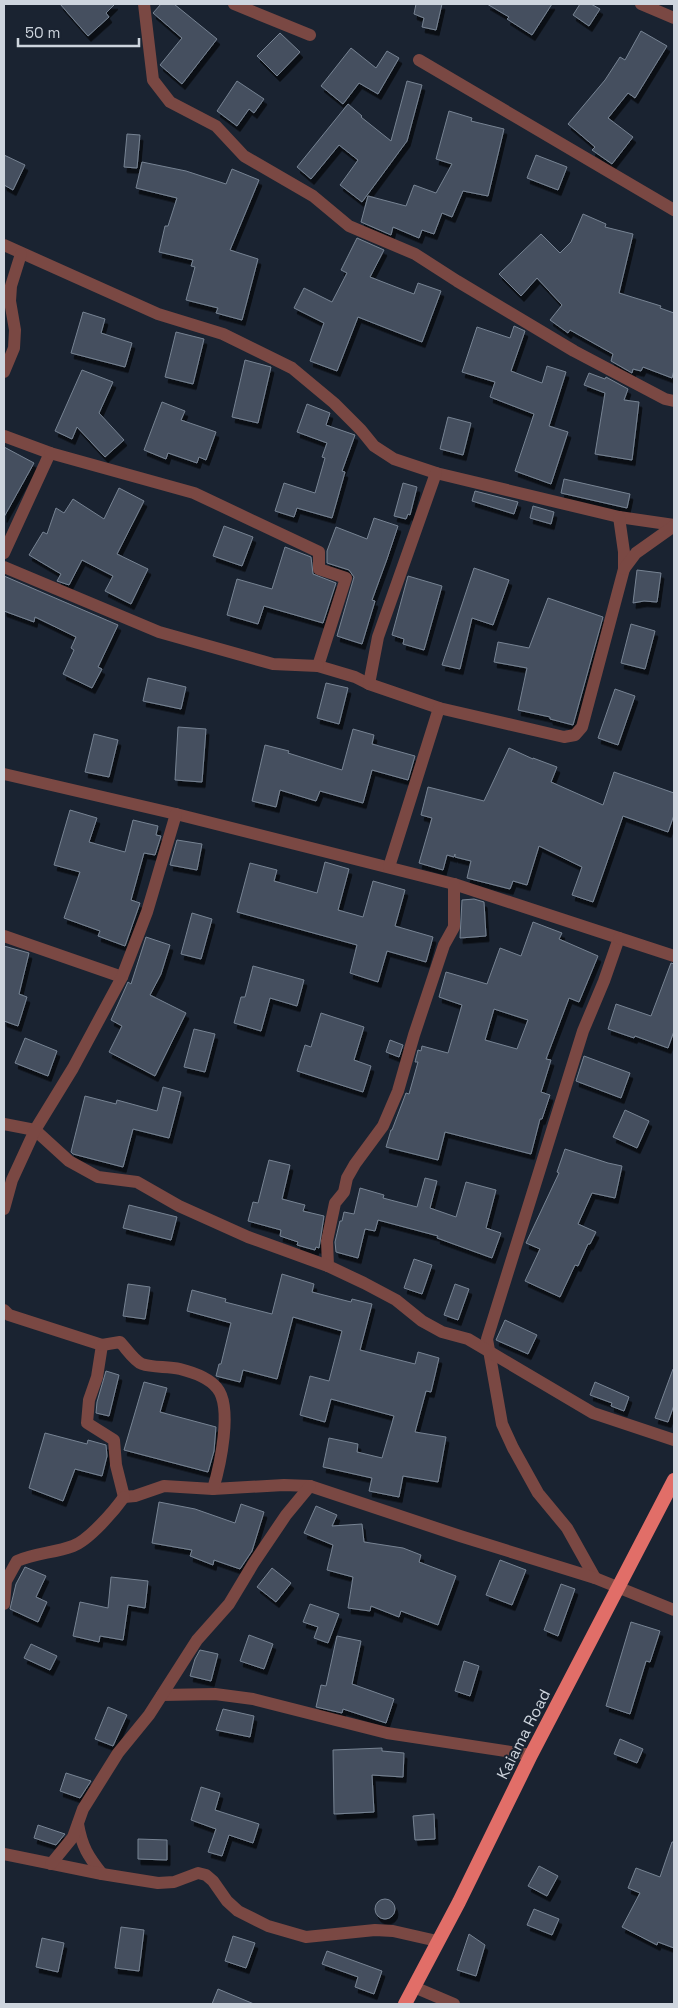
<svg xmlns="http://www.w3.org/2000/svg" width="678" height="2008" font-family="'Space Grotesk',sans-serif">
  <style>
    .building { fill: #45505f; stroke: #778393; fill-rule: evenodd; filter: url(#shadow) }
    .lines { fill: none; stroke-linecap: round; stroke-linejoin: round }
    .minor { stroke: #7a4843; stroke-width: 12 }
    .trunk { stroke: #e16e68; stroke-width: 14 }
    .labels { text-anchor: middle; stroke-width: 4; stroke-linejoin: round; paint-order: stroke }
    .street-label { font-size: 16px; fill: #ced5de; stroke: #1a2331 }
  </style>
  <defs>
    <filter id="shadow"><feDropShadow dx="3" dy="5.5" stdDeviation="0" flood-color="#0009"/></filter>
  </defs>
  <rect width="100%" height="100%" fill="#1a2331"/>
  <!-- building -->
  <g class="building">
    <path d="M 60,4 L 115,4 L 106,13 L 109,17 L 88,36 Z"/>
    <path d="M 161,4 L 174,4 L 217,39 L 182,84 L 160,65 L 182,38 L 153,13 Z"/>
    <path d="M 416,4 L 442,4 L 436,30 L 422,27 L 424,18 L 414,14 Z"/>
    <path d="M 487,4 L 552,4 L 532,35 L 507,19 L 509,17 Z"/>
    <path d="M 580,4 L 591,4 L 600,9 L 589,26 L 573,15 Z"/>
    <path d="M 641,31 L 667,46 L 635,98 L 628,93 L 608,118 L 633,137 L 612,164 L 592,150 L 595,147 L 568,124 L 605,80 L 620,57 L 625,60 Z"/>
    <path d="M 280,33 L 300,52 L 277,76 L 257,56 Z"/>
    <path d="M 351,48 L 376,68 L 387,51 L 399,58 L 378,94 L 359,83 L 343,104 L 321,86 Z"/>
    <path d="M 237,81 L 264,99 L 254,113 L 249,109 L 237,126 L 217,111 Z"/>
    <path d="M 407,81 L 422,85 L 407,141 L 362,202 L 340,185 L 358,160 L 339,145 L 311,179 L 297,167 L 348,104 L 362,116 L 361,117 L 391,141 Z"/>
    <path d="M 449,111 L 472,118 L 471,121 L 504,129 L 488,196 L 463,191 L 452,217 L 442,213 L 434,234 L 422,230 L 419,238 L 393,227 L 391,235 L 361,222 L 368,196 L 406,206 L 414,185 L 436,193 L 452,164 L 436,159 Z"/>
    <path d="M 127,134 L 140,135 L 137,168 L 124,167 Z"/>
    <path d="M 4,155 L 25,165 L 13,190 L 4,185 Z"/>
    <path d="M 536,155 L 567,167 L 558,190 L 527,178 Z"/>
    <path d="M 142,162 L 186,171 L 226,184 L 232,169 L 259,180 L 230,250 L 258,259 L 242,320 L 216,313 L 218,308 L 186,300 L 195,267 L 191,266 L 193,260 L 159,252 L 165,226 L 168,226 L 177,198 L 136,188 Z"/>
    <path d="M 583,214 L 606,224 L 605,227 L 633,234 L 619,293 L 661,306 L 660,308 L 674,313 L 674,370 L 672,378 L 643,367 L 641,371 L 633,369 L 632,373 L 611,361 L 613,354 L 570,330 L 568,333 L 550,320 L 562,305 L 537,278 L 521,296 L 499,274 L 541,234 L 560,253 L 571,242 Z"/>
    <path d="M 357,238 L 384,250 L 370,277 L 414,294 L 418,283 L 441,291 L 422,342 L 358,317 L 337,371 L 310,361 L 324,323 L 294,308 L 304,288 L 332,302 L 347,273 L 341,270 Z"/>
    <path d="M 83,312 L 105,319 L 101,333 L 132,343 L 125,367 L 71,353 Z"/>
    <path d="M 514,326 L 525,331 L 511,371 L 542,383 L 547,366 L 566,372 L 549,426 L 568,432 L 551,484 L 515,471 L 534,414 L 490,397 L 495,382 L 462,372 L 477,327 L 510,338 Z"/>
    <path d="M 176,332 L 204,339 L 193,384 L 165,377 Z"/>
    <path d="M 245,360 L 271,367 L 258,423 L 232,417 Z"/>
    <path d="M 82,370 L 113,382 L 99,413 L 124,440 L 105,457 L 77,427 L 72,439 L 55,431 Z"/>
    <path d="M 589,373 L 605,379 L 606,377 L 628,389 L 624,400 L 639,402 L 632,460 L 595,454 L 605,393 L 584,385 Z"/>
    <path d="M 162,402 L 185,411 L 181,420 L 216,432 L 206,460 L 199,457 L 197,463 L 168,453 L 166,459 L 144,450 Z"/>
    <path d="M 307,404 L 330,413 L 326,425 L 355,435 L 342,471 L 345,472 L 332,518 L 297,508 L 294,517 L 275,511 L 284,483 L 315,493 L 325,458 L 322,457 L 327,443 L 297,432 Z"/>
    <path d="M 448,417 L 471,423 L 463,455 L 440,449 Z"/>
    <path d="M 4,447 L 34,463 L 4,517 Z"/>
    <path d="M 564,479 L 630,494 L 627,508 L 561,493 Z"/>
    <path d="M 403,483 L 417,487 L 410,515 L 408,514 L 406,519 L 394,516 Z"/>
    <path d="M 119,488 L 144,501 L 117,554 L 148,569 L 131,604 L 105,591 L 113,576 L 82,560 L 69,585 L 57,581 L 61,574 L 29,555 L 43,532 L 47,534 L 56,508 L 64,513 L 73,499 L 104,519 Z"/>
    <path d="M 475,491 L 518,502 L 514,514 L 472,501 Z"/>
    <path d="M 533,506 L 554,512 L 551,524 L 530,518 Z"/>
    <path d="M 374,518 L 398,526 L 387,559 L 372,600 L 375,601 L 362,644 L 337,636 L 354,577 L 349,570 L 327,563 L 327,551 L 336,527 L 367,539 Z"/>
    <path d="M 224,526 L 253,537 L 242,566 L 213,556 Z"/>
    <path d="M 285,547 L 311,557 L 313,574 L 336,583 L 323,623 L 264,606 L 258,624 L 227,615 L 237,579 L 272,589 Z"/>
    <path d="M 474,568 L 509,580 L 493,625 L 472,618 L 460,669 L 442,665 Z"/>
    <path d="M 637,570 L 661,573 L 657,602 L 644,601 L 633,603 Z"/>
    <path d="M 4,576 L 118,625 L 98,667 L 102,669 L 92,688 L 63,674 L 74,650 L 71,648 L 76,637 L 35,617 L 34,622 L 4,611 Z"/>
    <path d="M 408,576 L 442,586 L 424,650 L 403,644 L 404,639 L 392,635 Z"/>
    <path d="M 548,598 L 603,617 L 573,725 L 550,719 L 550,717 L 518,710 L 527,668 L 494,662 L 498,642 L 529,648 Z"/>
    <path d="M 631,624 L 655,631 L 645,669 L 621,663 Z"/>
    <path d="M 148,678 L 186,687 L 181,709 L 143,701 Z"/>
    <path d="M 326,683 L 348,688 L 339,724 L 317,718 Z"/>
    <path d="M 615,689 L 635,696 L 618,745 L 598,738 Z"/>
    <path d="M 178,727 L 206,729 L 202,782 L 175,780 Z"/>
    <path d="M 353,729 L 374,735 L 372,744 L 415,756 L 408,780 L 372,770 L 363,803 L 320,791 L 316,801 L 280,790 L 276,807 L 252,801 L 265,745 L 289,751 L 288,753 L 342,770 Z"/>
    <path d="M 94,734 L 118,740 L 109,777 L 85,772 Z"/>
    <path d="M 509,748 L 533,759 L 533,758 L 557,767 L 551,782 L 603,805 L 614,772 L 674,793 L 674,815 L 668,832 L 623,816 L 593,902 L 572,895 L 582,867 L 539,846 L 527,885 L 513,881 L 510,889 L 467,878 L 471,861 L 455,857 L 455,854 L 454,857 L 447,855 L 443,870 L 419,863 L 432,818 L 421,815 L 428,787 L 484,801 Z"/>
    <path d="M 70,810 L 97,818 L 89,842 L 125,852 L 133,820 L 158,826 L 156,835 L 161,836 L 155,855 L 144,853 L 131,900 L 140,903 L 125,946 L 98,936 L 100,931 L 64,918 L 80,872 L 54,865 Z"/>
    <path d="M 177,840 L 202,844 L 197,870 L 170,865 Z"/>
    <path d="M 325,862 L 349,869 L 338,910 L 363,917 L 373,881 L 405,890 L 395,926 L 433,937 L 426,962 L 387,951 L 378,982 L 350,973 L 357,945 L 237,912 L 250,863 L 277,870 L 274,881 L 317,893 Z"/>
    <path d="M 474,899 L 484,902 L 486,936 L 460,938 L 462,900 Z"/>
    <path d="M 192,913 L 212,919 L 201,959 L 181,954 Z"/>
    <path d="M 533,922 L 562,933 L 559,939 L 598,956 L 579,1002 L 569,998 L 546,1059 L 551,1060 L 541,1092 L 550,1095 L 542,1119 L 540,1119 L 531,1154 L 445,1132 L 438,1160 L 386,1147 L 391,1130 L 392,1130 L 406,1093 L 409,1094 L 418,1062 L 415,1062 L 418,1050 L 421,1051 L 422,1046 L 448,1053 L 462,1005 L 439,997 L 446,972 L 487,984 L 500,948 L 521,956 ZM 494,1009 L 528,1020 L 517,1049 L 485,1040 Z"/>
    <path d="M 146,937 L 170,945 L 161,974 L 150,995 L 186,1013 L 155,1076 L 109,1052 L 122,1026 L 111,1020 L 128,982 L 131,984 Z"/>
    <path d="M 4,946 L 29,953 L 19,994 L 27,997 L 18,1026 L 4,1021 Z"/>
    <path d="M 671,963 L 674,964 L 674,1031 L 668,1048 L 635,1036 L 634,1038 L 608,1029 L 616,1004 L 651,1016 Z"/>
    <path d="M 253,966 L 304,980 L 297,1006 L 270,998 L 261,1031 L 234,1023 L 241,997 L 245,997 Z"/>
    <path d="M 321,1013 L 364,1027 L 354,1060 L 371,1066 L 363,1092 L 297,1071 L 305,1045 L 311,1047 Z"/>
    <path d="M 194,1029 L 215,1034 L 205,1072 L 184,1067 Z"/>
    <path d="M 25,1038 L 57,1051 L 48,1076 L 15,1063 Z"/>
    <path d="M 390,1040 L 403,1045 L 399,1057 L 386,1052 Z"/>
    <path d="M 584,1056 L 630,1073 L 621,1098 L 576,1081 Z"/>
    <path d="M 163,1087 L 181,1092 L 169,1138 L 133,1129 L 123,1167 L 73,1154 L 71,1152 L 85,1096 L 116,1104 L 117,1100 L 157,1111 Z"/>
    <path d="M 625,1110 L 649,1121 L 637,1148 L 613,1137 Z"/>
    <path d="M 565,1149 L 608,1163 L 622,1166 L 615,1198 L 592,1193 L 578,1224 L 596,1232 L 590,1244 L 588,1244 L 578,1266 L 575,1265 L 560,1297 L 525,1281 L 540,1249 L 526,1243 L 559,1173 L 557,1172 Z"/>
    <path d="M 269,1160 L 290,1165 L 282,1199 L 305,1205 L 303,1211 L 324,1216 L 319,1248 L 316,1247 L 315,1250 L 297,1245 L 298,1242 L 280,1236 L 281,1230 L 248,1221 L 253,1202 L 258,1203 Z"/>
    <path d="M 425,1178 L 437,1181 L 430,1208 L 456,1217 L 466,1182 L 496,1190 L 486,1228 L 501,1233 L 492,1258 L 437,1238 L 438,1236 L 378,1220 L 375,1231 L 365,1229 L 358,1258 L 336,1252 L 335,1242 L 340,1221 L 342,1221 L 344,1212 L 354,1214 L 360,1188 L 384,1195 L 383,1198 L 417,1207 Z"/>
    <path d="M 129,1205 L 177,1217 L 171,1240 L 123,1228 Z"/>
    <path d="M 414,1259 L 432,1265 L 422,1294 L 404,1288 Z"/>
    <path d="M 282,1274 L 314,1284 L 312,1292 L 351,1302 L 352,1299 L 372,1304 L 360,1350 L 415,1364 L 418,1352 L 439,1358 L 431,1392 L 426,1391 L 415,1432 L 446,1437 L 438,1482 L 403,1476 L 399,1497 L 369,1491 L 372,1478 L 323,1467 L 329,1438 L 358,1444 L 357,1452 L 382,1458 L 394,1416 L 331,1399 L 325,1422 L 300,1415 L 310,1376 L 329,1381 L 342,1331 L 293,1317 L 277,1379 L 243,1370 L 240,1382 L 216,1376 L 219,1364 L 221,1364 L 231,1323 L 187,1311 L 192,1290 L 226,1299 L 225,1302 L 272,1314 Z"/>
    <path d="M 128,1284 L 150,1287 L 145,1319 L 123,1316 Z"/>
    <path d="M 455,1284 L 469,1289 L 458,1320 L 444,1315 Z"/>
    <path d="M 505,1320 L 537,1335 L 528,1354 L 496,1340 Z"/>
    <path d="M 673,1369 L 674,1369 L 674,1405 L 668,1422 L 655,1418 Z"/>
    <path d="M 106,1371 L 119,1375 L 109,1416 L 96,1413 L 97,1402 Z"/>
    <path d="M 144,1382 L 167,1388 L 160,1412 L 216,1427 L 214,1451 L 208,1472 L 124,1450 Z"/>
    <path d="M 595,1382 L 629,1397 L 624,1411 L 611,1406 L 612,1403 L 590,1395 Z"/>
    <path d="M 45,1433 L 87,1444 L 88,1440 L 106,1445 L 107,1456 L 102,1476 L 75,1469 L 63,1501 L 29,1488 Z"/>
    <path d="M 159,1502 L 195,1509 L 235,1523 L 241,1504 L 264,1512 L 252,1551 L 240,1569 L 214,1560 L 213,1565 L 190,1556 L 192,1550 L 152,1543 Z"/>
    <path d="M 316,1506 L 337,1515 L 332,1526 L 362,1524 L 364,1542 L 403,1548 L 421,1555 L 419,1562 L 456,1576 L 438,1625 L 401,1611 L 399,1617 L 371,1606 L 370,1611 L 348,1608 L 353,1577 L 327,1570 L 333,1545 L 304,1533 Z"/>
    <path d="M 500,1560 L 526,1570 L 512,1605 L 486,1595 Z"/>
    <path d="M 25,1567 L 46,1576 L 36,1597 L 47,1602 L 38,1622 L 10,1609 L 16,1584 Z"/>
    <path d="M 272,1568 L 291,1583 L 276,1602 L 257,1587 Z"/>
    <path d="M 111,1577 L 148,1581 L 145,1608 L 128,1605 L 123,1640 L 100,1636 L 99,1642 L 73,1636 L 80,1602 L 108,1608 Z"/>
    <path d="M 561,1584 L 575,1589 L 558,1636 L 544,1630 Z"/>
    <path d="M 310,1604 L 339,1614 L 328,1643 L 314,1638 L 318,1627 L 303,1622 Z"/>
    <path d="M 631,1622 L 660,1631 L 650,1662 L 646,1661 L 630,1714 L 606,1706 Z"/>
    <path d="M 249,1635 L 273,1644 L 264,1669 L 240,1661 Z"/>
    <path d="M 337,1636 L 361,1641 L 352,1684 L 394,1699 L 386,1723 L 343,1709 L 342,1713 L 316,1707 L 321,1685 L 326,1686 Z"/>
    <path d="M 31,1644 L 57,1656 L 50,1670 L 24,1658 Z"/>
    <path d="M 200,1650 L 218,1654 L 211,1681 L 190,1676 L 195,1659 Z"/>
    <path d="M 464,1661 L 479,1666 L 470,1696 L 455,1691 Z"/>
    <path d="M 108,1707 L 127,1715 L 113,1746 L 95,1739 Z"/>
    <path d="M 223,1709 L 254,1716 L 250,1737 L 216,1730 Z"/>
    <path d="M 620,1739 L 643,1749 L 637,1763 L 614,1754 Z"/>
    <path d="M 382,1748 L 382,1751 L 404,1753 L 403,1777 L 372,1775 L 374,1812 L 334,1814 L 333,1750 Z"/>
    <path d="M 66,1773 L 91,1781 L 80,1798 L 60,1791 Z"/>
    <path d="M 201,1787 L 220,1793 L 215,1810 L 259,1824 L 253,1843 L 229,1835 L 222,1856 L 208,1852 L 216,1829 L 191,1820 Z"/>
    <path d="M 434,1814 L 435,1839 L 415,1840 L 413,1816 Z"/>
    <path d="M 38,1825 L 65,1834 L 56,1845 L 34,1838 Z"/>
    <path d="M 138,1839 L 167,1840 L 167,1860 L 138,1859 Z"/>
    <path d="M 672,1842 L 674,1842 L 674,1948 L 658,1942 L 657,1945 L 622,1927 L 640,1893 L 628,1888 L 636,1868 L 660,1877 Z"/>
    <path d="M 539,1866 L 558,1876 L 547,1896 L 528,1886 Z"/>
    <circle cx="385" cy="1909" r="10"/>
    <path d="M 534,1909 L 559,1919 L 552,1935 L 527,1925 Z"/>
    <path d="M 121,1927 L 144,1930 L 139,1971 L 115,1968 Z"/>
    <path d="M 469,1934 L 485,1945 L 476,1976 L 457,1970 Z"/>
    <path d="M 233,1936 L 255,1943 L 246,1968 L 225,1961 Z"/>
    <path d="M 42,1938 L 64,1943 L 58,1972 L 36,1967 Z"/>
    <path d="M 327,1951 L 382,1971 L 374,1994 L 355,1987 L 358,1977 L 322,1964 Z"/>
    <path d="M 218,1989 L 254,2004 L 212,2004 Z"/>
  </g>
  <g class="lines">
    <!-- minor -->
    <g class="minor">
      <path d="M 144,4 L 153,80 L 170,102 L 216,126 L 244,156 L 313,196 L 349,226 L 415,254 L 457,281 L 574,351 L 665,399 L 674,401"/>
      <path d="M 234,4 L 310,35"/>
      <path d="M 641,4 L 674,18"/>
      <path d="M 419,60 L 674,210"/>
      <path d="M 4,245 L 158,314 L 223,334 L 292,368 L 334,403 L 361,430 L 374,446 L 394,459 L 436,473 L 619,517 L 674,525"/>
      <path d="M 4,372 L 14,348 L 15,330 L 10,301 L 11,286 L 21,254"/>
      <path d="M 4,436 L 50,453 L 4,553"/>
      <path d="M 50,453 L 194,493 L 319,552 L 319,569 L 346,578 L 318,666 L 355,677 L 369,684"/>
      <path d="M 436,473 L 378,637 L 369,684 L 439,708 L 564,737 L 575,735 L 582,727 L 624,569 L 624,552 L 619,517"/>
      <path d="M 4,567 L 159,632 L 273,664 L 318,666"/>
      <path d="M 624,569 L 636,553 L 674,526"/>
      <path d="M 4,774 L 176,814 L 454,884 L 619,938 L 604,981 L 583,1031 L 487,1339 L 502,1424 L 513,1448 L 538,1493 L 567,1528 L 595,1578"/>
      <path d="M 389,867 L 439,708"/>
      <path d="M 454,884 L 454,927 L 444,945 L 414,1035 L 398,1091 L 383,1126 L 355,1164 L 347,1178 L 344,1192 L 335,1203 L 327,1241 L 328,1266 L 364,1283 L 396,1300 L 422,1321 L 442,1332 L 468,1339 L 593,1413 L 674,1440"/>
      <path d="M 4,936 L 122,977"/>
      <path d="M 619,938 L 674,956"/>
      <path d="M 4,1124 L 35,1130 L 69,1161 L 98,1177 L 137,1182 L 179,1206 L 248,1237 L 328,1266"/>
      <path d="M 4,1209 L 12,1180 L 35,1130 L 73,1068 L 122,977 L 147,912 L 176,814"/>
      <path d="M 4,1310 L 9,1315 L 102,1345 L 97,1377 L 89,1400 L 87,1423 L 114,1440 L 116,1465 L 124,1497 L 135,1496 L 164,1486 L 213,1489 L 284,1485 L 310,1486 L 460,1536 L 595,1578 L 674,1610"/>
      <path d="M 102,1345 L 120,1342 C 126,1348 134,1361 142,1364 C 153,1368 168,1366 180,1369 C 192,1372 209,1378 217,1388 C 233,1407 220,1466 213,1489"/>
      <path d="M 4,1604 L 6,1581 L 17,1561 C 36,1553 54,1553 73,1546 C 89,1540 114,1511 124,1497"/>
      <path d="M 162,1695 L 215,1694 L 253,1699 L 387,1733 L 531,1755"/>
      <path d="M 78,1824 C 82,1847 88,1856 102,1874"/>
      <path d="M 4,1854 L 102,1874 L 158,1883 L 174,1882 L 198,1873 L 206,1875 L 213,1881 L 227,1901 L 238,1911 L 268,1926 L 306,1937 L 375,1930 L 393,1931 L 437,1941"/>
      <path d="M 51,1864 L 73,1837 L 83,1809 L 118,1753 L 149,1715 L 197,1640 L 229,1604 L 253,1564 L 286,1515 L 310,1486"/>
      <path d="M 414,1987 L 454,2004"/>
    </g>
    <!-- trunk -->
    <path class="trunk" d="M 405,2004 L 459,1902 L 531,1755 L 674,1480"/>
  </g>
  <g class="labels">
    <!-- street labels -->
    <g class="street-label">
      <text transform="translate(523 1734) rotate(-63)" y="6">Kaiama Road</text>
    </g>
  </g>
  <!-- border -->
  <rect width="678" height="2008" fill="none" stroke="#ced5de" stroke-width="10"/>
  <!-- scale -->
  <path d="M18 38v8h121v-8" fill="none" stroke="#ced5de" stroke-width="2.5"/>
  <text x="25" y="38" font-size="15" fill="#ced5de" stroke="#1a2331" stroke-width="4" paint-order="stroke">50 m</text>
</svg>
